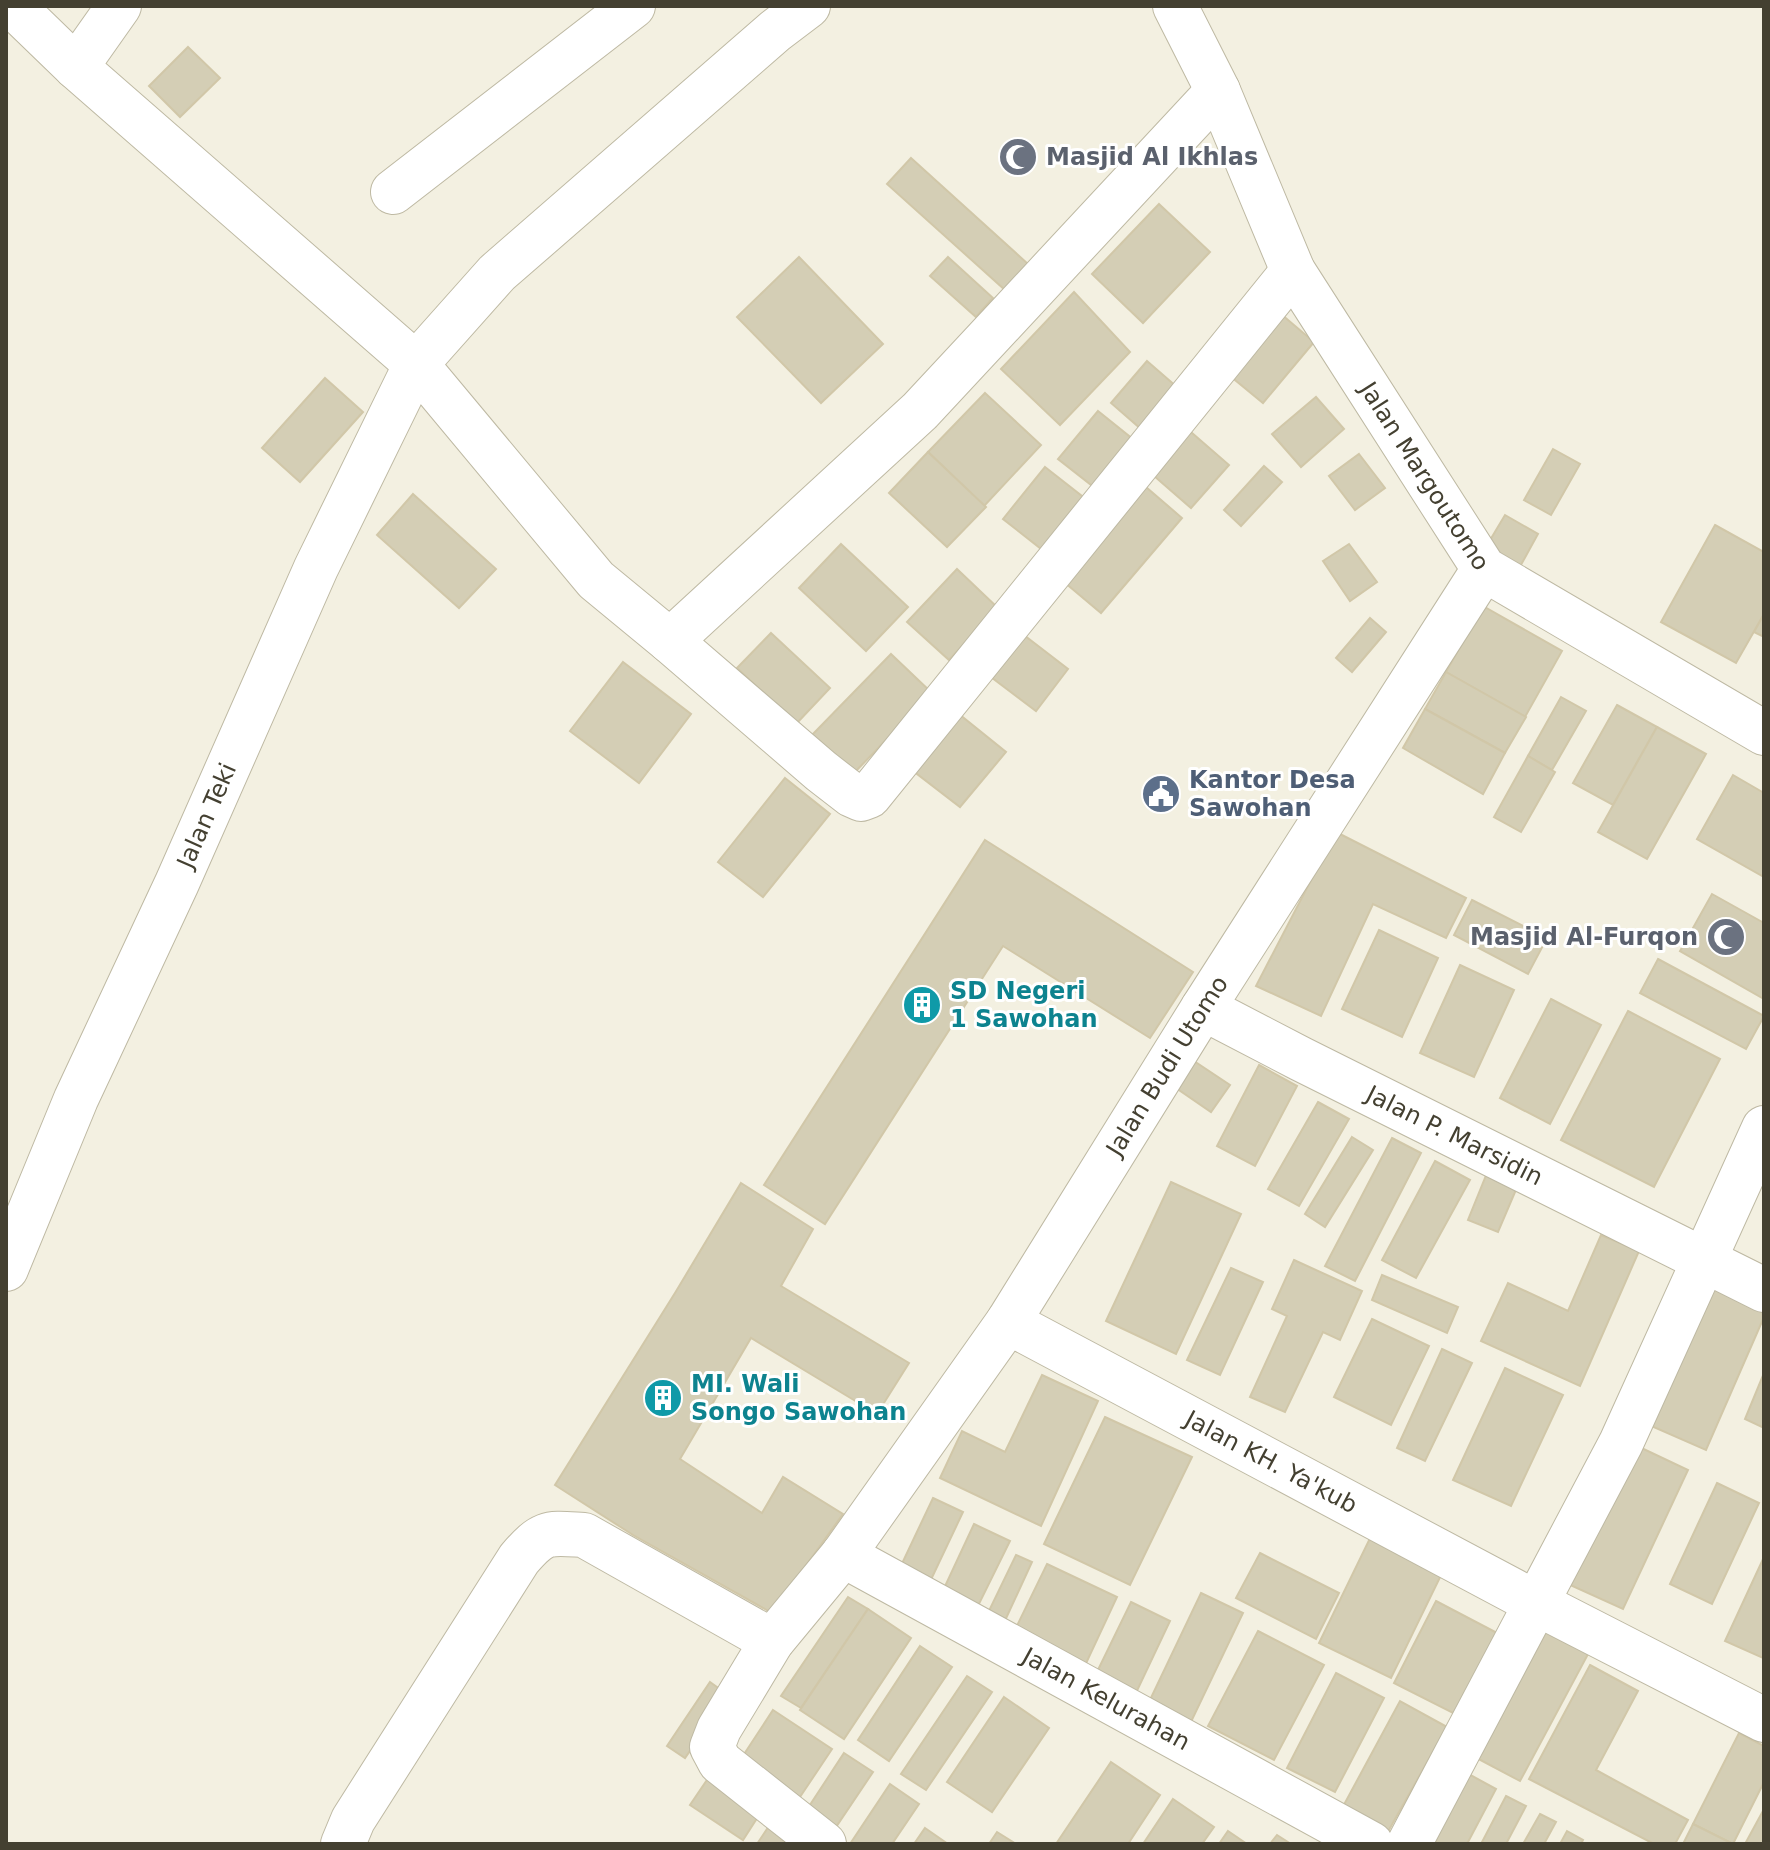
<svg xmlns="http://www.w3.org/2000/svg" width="1770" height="1850" font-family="'DejaVu Sans',sans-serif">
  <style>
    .building { fill: #d4ceb5; stroke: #d1c7a8; stroke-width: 2 }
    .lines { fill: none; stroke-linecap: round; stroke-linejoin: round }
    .minor-casing { stroke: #beb9a3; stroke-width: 46 }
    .minor { stroke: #fff; stroke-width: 44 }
    .labels { text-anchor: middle; stroke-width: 6; stroke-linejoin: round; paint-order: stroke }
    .worship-label { font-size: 24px; font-weight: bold; fill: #5b616d; stroke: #fff; text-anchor: start }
    .street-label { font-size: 24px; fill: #444031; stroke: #fff }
    .service-label { font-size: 24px; font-weight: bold; fill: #4e5e75; stroke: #fff; text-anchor: start }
    .culture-label { font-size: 24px; font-weight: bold; fill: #0d838f; stroke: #fff; text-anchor: start }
  </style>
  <rect width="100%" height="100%" fill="#f3f0e1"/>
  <!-- building -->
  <g class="building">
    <path d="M 188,47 L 220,78 L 180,117 L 149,86 Z"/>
    <path d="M 911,158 L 1028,264 L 1005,290 L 887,184 Z"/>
    <path d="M 1159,204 L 1210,252 L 1143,323 L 1092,274 Z"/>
    <path d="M 799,257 L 883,344 L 821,403 L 737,317 Z"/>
    <path d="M 948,257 L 993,298 L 976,317 L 930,276 Z"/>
    <path d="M 1074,292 L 1130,352 L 1060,425 L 1001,369 Z"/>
    <path d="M 1281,314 L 1314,342 L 1263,403 L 1229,375 Z"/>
    <path d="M 1147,361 L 1177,387 L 1141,429 L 1111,403 Z"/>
    <path d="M 325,378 L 363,412 L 300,482 L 262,448 Z"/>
    <path d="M 985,393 L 1041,445 L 984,506 L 928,452 Z"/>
    <path d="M 1316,397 L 1344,429 L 1301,467 L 1272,434 Z"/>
    <path d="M 1098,411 L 1134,440 L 1095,488 L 1058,459 Z"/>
    <path d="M 1184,426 L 1229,465 L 1191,508 L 1146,469 Z"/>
    <path d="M 1553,449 L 1580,464 L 1551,515 L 1524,500 Z"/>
    <path d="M 928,452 L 986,507 L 947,547 L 889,493 Z"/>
    <path d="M 1359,454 L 1385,488 L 1355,510 L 1329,476 Z"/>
    <path d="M 1264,466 L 1282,482 L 1241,526 L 1224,510 Z"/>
    <path d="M 1045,467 L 1087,500 L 1045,552 L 1003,519 Z"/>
    <path d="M 1139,481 L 1182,518 L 1101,613 L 1058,577 Z"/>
    <path d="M 413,494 L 496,569 L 459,608 L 377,535 Z"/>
    <path d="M 1505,515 L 1538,534 L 1517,572 L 1483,552 Z"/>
    <path d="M 1715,525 L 1764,552 L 1764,614 L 1736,663 L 1661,622 Z"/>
    <path d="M 841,544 L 908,607 L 866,651 L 799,588 Z"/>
    <path d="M 1349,544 L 1377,582 L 1350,601 L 1323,561 Z"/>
    <path d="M 957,569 L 998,608 L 949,660 L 907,622 Z"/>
    <path d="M 1483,606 L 1562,651 L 1525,717 L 1446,672 Z"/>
    <path d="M 1764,614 L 1764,637 L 1754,632 Z"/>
    <path d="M 1370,618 L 1386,632 L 1352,672 L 1336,658 Z"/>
    <path d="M 1020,632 L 1068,669 L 1036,711 L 987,674 Z"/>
    <path d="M 771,633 L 830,688 L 796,724 L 737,668 Z"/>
    <path d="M 891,654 L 932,693 L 853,774 L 812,735 Z"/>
    <path d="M 623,662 L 691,714 L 639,783 L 570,731 Z"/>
    <path d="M 1446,672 L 1526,717 L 1505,753 L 1425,709 Z"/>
    <path d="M 1561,697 L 1586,711 L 1552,770 L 1528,756 Z"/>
    <path d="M 1617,705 L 1657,727 L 1613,805 L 1573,783 Z"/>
    <path d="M 1425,709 L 1505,753 L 1483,794 L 1403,748 Z"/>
    <path d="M 954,710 L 1006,752 L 960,807 L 908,767 Z"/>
    <path d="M 1657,727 L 1706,754 L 1647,859 L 1598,832 Z"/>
    <path d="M 1528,756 L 1555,772 L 1521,832 L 1494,817 Z"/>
    <path d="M 1733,775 L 1764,793 L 1764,877 L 1697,839 Z"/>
    <path d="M 785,778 L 830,814 L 763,897 L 718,862 Z"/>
    <path d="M 1336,832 L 1466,898 L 1446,938 L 1373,904 L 1321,1016 L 1256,986 Z"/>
    <path d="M 985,840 L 1193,972 L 1150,1038 L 1003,946 L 825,1224 L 764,1185 Z"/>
    <path d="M 1712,894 L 1764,923 L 1764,999 L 1680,951 Z"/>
    <path d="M 1472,900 L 1547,938 L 1528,974 L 1454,935 Z"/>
    <path d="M 1379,930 L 1438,958 L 1402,1037 L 1342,1009 Z"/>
    <path d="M 1658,959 L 1764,1016 L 1746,1049 L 1640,993 Z"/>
    <path d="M 1460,965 L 1514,990 L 1474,1077 L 1420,1053 Z"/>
    <path d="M 1551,999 L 1601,1025 L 1550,1124 L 1500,1098 Z"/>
    <path d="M 1628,1011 L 1720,1059 L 1654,1187 L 1561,1140 Z"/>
    <path d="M 1194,1061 L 1230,1085 L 1211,1112 L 1176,1088 Z"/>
    <path d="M 1259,1065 L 1297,1086 L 1255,1166 L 1217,1146 Z"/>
    <path d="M 1318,1102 L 1349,1119 L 1299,1206 L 1268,1189 Z"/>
    <path d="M 1352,1137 L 1373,1150 L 1325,1227 L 1305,1214 Z"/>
    <path d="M 1392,1138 L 1421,1153 L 1355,1281 L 1325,1266 Z"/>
    <path d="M 1435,1161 L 1470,1180 L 1416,1278 L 1382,1260 Z"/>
    <path d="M 1487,1173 L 1518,1185 L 1498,1232 L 1468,1220 Z"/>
    <path d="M 1171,1182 L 1241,1214 L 1176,1354 L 1106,1321 Z"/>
    <path d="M 741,1183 L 813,1229 L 781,1286 L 909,1363 L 877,1414 L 751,1338 L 680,1459 L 762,1513 L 783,1477 L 843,1514 L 772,1613 L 633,1535 L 555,1485 L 675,1293 Z"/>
    <path d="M 1601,1235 L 1639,1251 L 1580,1386 L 1481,1341 L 1508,1283 L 1568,1311 Z"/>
    <path d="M 1294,1260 L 1362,1291 L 1340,1340 L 1323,1332 L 1285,1412 L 1250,1397 L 1287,1316 L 1272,1309 Z"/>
    <path d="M 1231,1268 L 1263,1282 L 1220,1375 L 1187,1360 Z"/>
    <path d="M 1382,1275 L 1458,1307 L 1447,1333 L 1372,1300 Z"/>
    <path d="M 1709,1285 L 1764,1309 L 1764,1317 L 1706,1450 L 1649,1425 Z"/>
    <path d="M 1372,1319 L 1429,1346 L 1391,1425 L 1334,1397 Z"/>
    <path d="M 1442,1349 L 1472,1363 L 1425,1461 L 1397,1448 Z"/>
    <path d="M 1505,1368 L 1563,1395 L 1511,1506 L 1453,1480 Z"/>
    <path d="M 1764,1373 L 1764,1428 L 1745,1419 Z"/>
    <path d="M 1042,1375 L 1098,1401 L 1041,1526 L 940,1478 L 962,1431 L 1005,1452 Z"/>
    <path d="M 1105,1417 L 1192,1457 L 1130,1585 L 1044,1544 Z"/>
    <path d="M 1633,1444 L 1688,1470 L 1623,1609 L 1568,1584 Z"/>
    <path d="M 1717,1483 L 1759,1503 L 1712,1604 L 1670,1584 Z"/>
    <path d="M 933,1498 L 963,1512 L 928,1586 L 898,1572 Z"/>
    <path d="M 974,1524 L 1010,1541 L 974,1614 L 940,1597 Z"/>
    <path d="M 1374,1530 L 1446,1565 L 1391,1678 L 1319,1643 Z"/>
    <path d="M 1260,1553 L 1339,1593 L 1316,1639 L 1236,1598 Z"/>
    <path d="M 1016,1555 L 1032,1562 L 1003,1625 L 986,1617 Z"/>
    <path d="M 1764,1557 L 1764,1655 L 1763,1658 L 1725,1641 Z"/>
    <path d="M 1047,1564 L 1117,1597 L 1082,1672 L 1012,1636 Z"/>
    <path d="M 1201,1593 L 1243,1613 L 1190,1724 L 1148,1704 Z"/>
    <path d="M 848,1597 L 868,1609 L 801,1708 L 781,1696 Z"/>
    <path d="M 1436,1601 L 1499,1634 L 1457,1715 L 1394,1683 Z"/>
    <path d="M 1131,1602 L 1170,1621 L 1135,1695 L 1095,1676 Z"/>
    <path d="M 868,1609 L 911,1638 L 844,1739 L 800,1710 Z"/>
    <path d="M 1544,1617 L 1594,1643 L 1520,1781 L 1471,1755 Z"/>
    <path d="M 1258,1631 L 1324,1665 L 1274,1760 L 1208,1726 Z"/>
    <path d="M 920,1646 L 952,1667 L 889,1761 L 858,1740 Z"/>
    <path d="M 1590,1665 L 1638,1691 L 1596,1770 L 1688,1820 L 1675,1844 L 1654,1844 L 1529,1779 Z"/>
    <path d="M 1336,1673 L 1384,1698 L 1335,1792 L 1287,1768 Z"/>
    <path d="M 967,1676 L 992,1692 L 926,1790 L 901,1774 Z"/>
    <path d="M 710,1682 L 728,1695 L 685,1758 L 667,1746 Z"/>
    <path d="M 1004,1697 L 1049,1728 L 992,1812 L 947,1782 Z"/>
    <path d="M 1400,1701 L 1447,1727 L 1385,1837 L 1340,1812 Z"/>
    <path d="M 773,1710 L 832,1749 L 796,1803 L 737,1765 Z"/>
    <path d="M 1739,1733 L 1764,1746 L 1764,1782 L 1733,1844 L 1693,1824 Z"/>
    <path d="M 844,1753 L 873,1772 L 834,1830 L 806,1811 Z"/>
    <path d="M 1111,1762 L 1160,1795 L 1128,1844 L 1056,1844 Z"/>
    <path d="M 1454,1766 L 1496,1789 L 1467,1844 L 1434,1844 L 1418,1835 Z"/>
    <path d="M 711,1774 L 763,1809 L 743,1840 L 690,1805 Z"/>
    <path d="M 890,1784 L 919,1804 L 892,1844 L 850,1844 Z"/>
    <path d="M 1506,1796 L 1526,1806 L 1506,1844 L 1481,1844 Z"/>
    <path d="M 1173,1799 L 1214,1827 L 1202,1844 L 1143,1844 Z"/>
    <path d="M 1764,1809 L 1764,1844 L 1745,1844 Z"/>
    <path d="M 1540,1814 L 1556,1822 L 1544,1844 L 1523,1844 Z"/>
    <path d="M 771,1823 L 803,1844 L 757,1844 Z"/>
    <path d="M 1693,1824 L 1733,1844 L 1683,1844 Z"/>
    <path d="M 925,1828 L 948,1844 L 914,1844 Z"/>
    <path d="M 1228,1831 L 1247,1844 L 1219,1844 Z"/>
    <path d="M 1567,1831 L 1583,1840 L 1581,1844 L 1560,1844 Z"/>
    <path d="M 997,1832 L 1016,1844 L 989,1844 Z"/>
    <path d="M 1277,1835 L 1291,1844 L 1270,1844 Z"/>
  </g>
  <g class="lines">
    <!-- minor casing -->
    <g class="minor-casing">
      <g id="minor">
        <path d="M 13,6 L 76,67 L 416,364 L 596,580 L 670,641 L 821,771 L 852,795 L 861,799 L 869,796 L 1293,271"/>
        <path id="s1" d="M 1175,6 L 1218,91 L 1293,271 L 1484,569 L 1764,733"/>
        <path d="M 76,67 L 119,6"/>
        <path d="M 393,192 L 633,6"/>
        <path d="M 670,641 L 920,411 L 1218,91"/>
        <path id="s2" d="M 1203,1008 L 1301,1059 L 1764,1290"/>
        <path id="s3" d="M 6,1269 L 76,1099 L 177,883 L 316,568 L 416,364 L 497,273 L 775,31 L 808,6"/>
        <path id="s4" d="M 1008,1322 L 1536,1603 L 1764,1720"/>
        <path id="s5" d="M 843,1555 L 1371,1844"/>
        <path d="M 343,1844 L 353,1820 L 519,1559 C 544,1530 548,1533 584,1535 L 772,1641"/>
        <path id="s6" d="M 824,1844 L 720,1762 L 712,1747 L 719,1729 L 772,1641 L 843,1555 L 1008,1322 L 1203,1008 L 1484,569"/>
        <path d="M 1409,1844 L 1621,1443 L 1764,1128"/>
      </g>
    </g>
    <!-- minor -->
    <use href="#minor" class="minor"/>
  </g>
  <!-- icons -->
  <defs>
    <g id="mosque-disc" transform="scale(2)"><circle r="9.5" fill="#6b7280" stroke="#fff"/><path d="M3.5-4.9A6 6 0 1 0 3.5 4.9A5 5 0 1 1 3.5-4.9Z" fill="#fff"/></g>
    <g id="civic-disc" transform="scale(2)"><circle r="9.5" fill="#5c6f8a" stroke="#fff"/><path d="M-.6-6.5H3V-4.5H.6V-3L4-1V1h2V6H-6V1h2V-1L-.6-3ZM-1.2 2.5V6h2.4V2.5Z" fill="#fff"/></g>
    <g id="building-disc" transform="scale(2)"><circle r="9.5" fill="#0f9aa8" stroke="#fff"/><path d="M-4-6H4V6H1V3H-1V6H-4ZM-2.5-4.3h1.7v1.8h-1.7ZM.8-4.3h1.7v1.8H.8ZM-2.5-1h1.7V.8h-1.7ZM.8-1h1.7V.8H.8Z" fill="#fff"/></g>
  </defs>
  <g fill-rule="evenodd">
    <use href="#mosque-disc" x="1018" y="157"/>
    <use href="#civic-disc" x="1161" y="794"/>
    <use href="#mosque-disc" x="1726" y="937"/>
    <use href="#building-disc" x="922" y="1005"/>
    <use href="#building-disc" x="663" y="1398"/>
  </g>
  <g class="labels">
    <!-- worship labels -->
    <g class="worship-label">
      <text x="1046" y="165">Masjid Al Ikhlas</text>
      <text x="1698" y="945" text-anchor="end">Masjid Al-Furqon</text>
    </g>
    <!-- street labels -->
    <g class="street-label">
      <text dy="8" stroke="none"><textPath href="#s1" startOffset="534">Jalan Margoutomo</textPath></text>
      <text dy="8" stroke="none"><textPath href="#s3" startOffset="496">Jalan Teki</textPath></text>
      <text dy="8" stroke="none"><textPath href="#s6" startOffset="970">Jalan Budi Utomo</textPath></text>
      <text dy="8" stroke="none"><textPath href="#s2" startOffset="282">Jalan P. Marsidin</textPath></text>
      <text dy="8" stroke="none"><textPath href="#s4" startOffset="298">Jalan KH. Ya'kub</textPath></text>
      <text dy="8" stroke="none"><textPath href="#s5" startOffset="300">Jalan Kelurahan</textPath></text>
    </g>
    <!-- service labels -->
    <g class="service-label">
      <text x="1189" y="788">Kantor Desa<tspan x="1189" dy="28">Sawohan</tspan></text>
    </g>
    <!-- culture labels -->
    <g class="culture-label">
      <text x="950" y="999">SD Negeri<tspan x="950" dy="28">1 Sawohan</tspan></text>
      <text x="691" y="1392">MI. Wali<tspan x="691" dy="28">Songo Sawohan</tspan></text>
    </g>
  </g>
  <!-- border -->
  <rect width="1770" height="1850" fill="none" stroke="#444031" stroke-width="16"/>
</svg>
